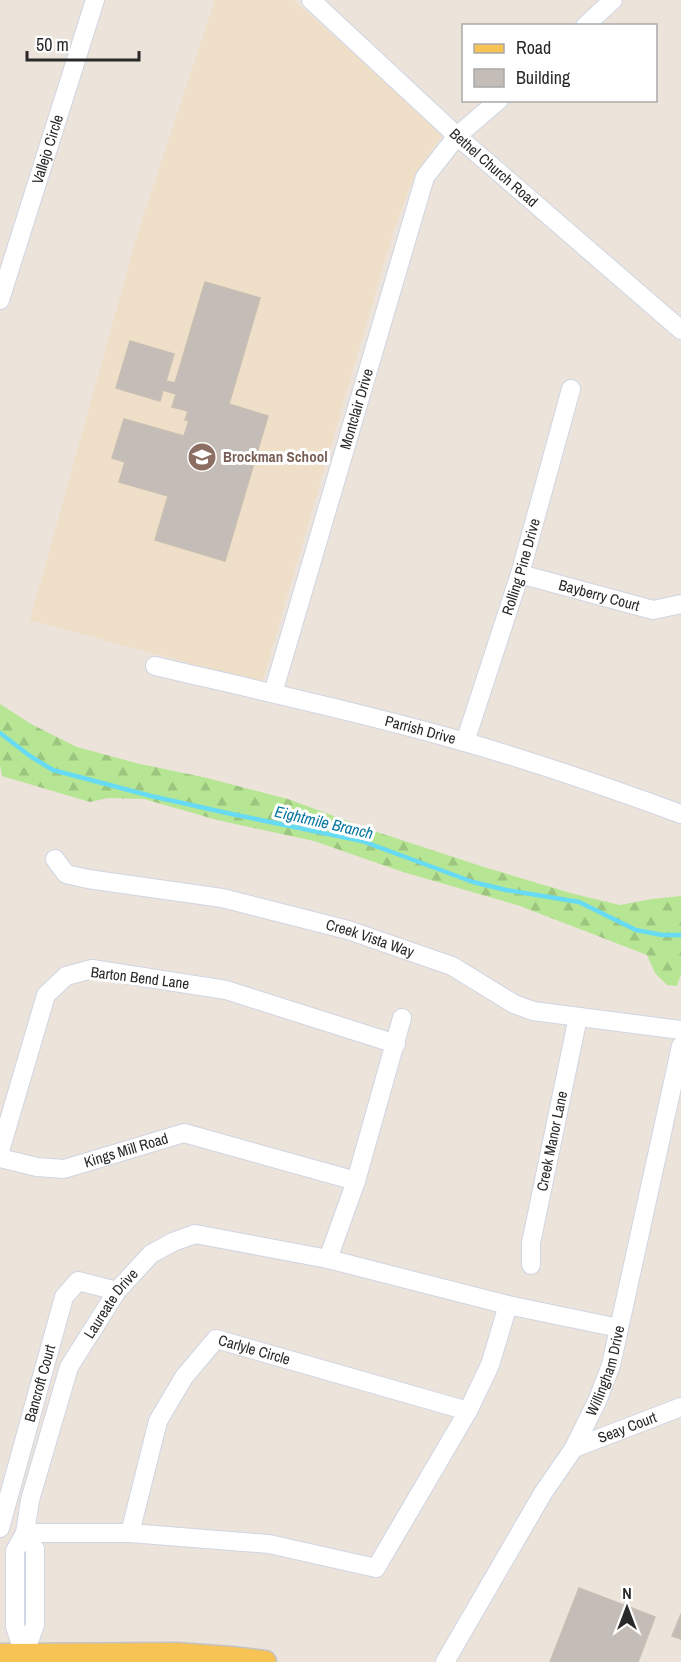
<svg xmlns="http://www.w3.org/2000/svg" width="681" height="1662" font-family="'Archivo Narrow',sans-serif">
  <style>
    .education { fill: #efdfc8 }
    .forest { fill: url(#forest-firs) }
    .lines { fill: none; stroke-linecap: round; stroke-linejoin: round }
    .stream { stroke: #67daf4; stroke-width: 4.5 }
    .building { fill: #c4bdb7; stroke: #c7bfb4; stroke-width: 1.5 }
    .minor-casing { stroke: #cfd5e3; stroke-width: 20 }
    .major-casing { stroke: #c3c3c3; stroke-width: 25 }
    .minor { stroke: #fff; stroke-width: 18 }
    .major { stroke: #f7c355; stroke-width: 22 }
    .labels { text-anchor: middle; stroke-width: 6; stroke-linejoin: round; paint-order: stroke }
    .street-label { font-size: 15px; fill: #292929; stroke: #fff }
    .education-label { font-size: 15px; font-weight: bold; fill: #785e54; stroke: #fff; text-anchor: start }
    .water-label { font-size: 16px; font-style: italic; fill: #07779f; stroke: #fff }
  </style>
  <defs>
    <pattern id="forest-firs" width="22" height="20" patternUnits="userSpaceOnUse" patternTransform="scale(1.5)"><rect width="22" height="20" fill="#b6e693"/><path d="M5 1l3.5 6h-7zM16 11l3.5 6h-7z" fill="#9cc57f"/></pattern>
  </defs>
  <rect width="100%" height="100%" fill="#ece3da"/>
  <!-- education -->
  <path class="education" d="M 215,0 L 293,0 L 444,133 L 415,175 L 393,232 L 262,683 L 30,620 L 139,229 Z"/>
  <!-- forest -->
  <path class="forest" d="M 0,704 L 31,724 L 77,747 L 136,763 L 207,778 L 288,799 L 380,833 L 484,867 L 574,894 L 620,905 L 652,899 L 681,896 L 681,974 L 677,986 L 667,985 L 655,973 L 647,955 L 520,906 L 403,872 L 314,841 L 217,820 L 144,799 L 108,798 L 90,802 L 2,776 L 0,764 Z"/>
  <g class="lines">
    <!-- stream -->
    <path class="stream" d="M 0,733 L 30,756 L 53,770 L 151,796 L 227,813 L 362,841 L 473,882 L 506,890 L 579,902 L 636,930 L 662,935 L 681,935"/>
  </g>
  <!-- building -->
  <g class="building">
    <path d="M 205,282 L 260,298 L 229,404 L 268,416 L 225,561 L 155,540 L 168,496 L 119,482 L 125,462 L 112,458 L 124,419 L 184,436 L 189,420 L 185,420 L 188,411 L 172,407 L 176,394 L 163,390 L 160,401 L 116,388 L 130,341 L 174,354 L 166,381 L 175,383 Z"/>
    <path d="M 579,1588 L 655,1617 L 638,1662 L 550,1662 Z"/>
    <path d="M 681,1614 L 681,1639 L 672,1636 Z"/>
  </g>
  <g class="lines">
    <!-- minor casing -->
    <g class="minor-casing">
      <g id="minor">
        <path id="s1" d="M 311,0 L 457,136 L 681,330"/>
        <path d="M 585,26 L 613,0"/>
        <path id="s2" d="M 0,300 L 95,0"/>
        <path id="s3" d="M 520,574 L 653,610 L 681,604"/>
        <path id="s4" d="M 155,666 C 258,690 362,713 465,742 C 538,763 610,788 681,814"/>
        <path id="s5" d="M 273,693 L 425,177 L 457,136 L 499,100"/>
        <path id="s6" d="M 465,742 L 520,574 L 571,389"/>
        <path id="s7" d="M 55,859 L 66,874 L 88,879 L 222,898 L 348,930 L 452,966 L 514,1004 L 533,1011 L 681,1030"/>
        <path d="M 0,1151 L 46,995 L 66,976 L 92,969 L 226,990 L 396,1044"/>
        <path id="s8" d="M 0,1158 L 37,1167 L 64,1169 L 184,1133 L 356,1181"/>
        <path d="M 328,1259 L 356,1181 L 402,1018"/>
        <path id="s9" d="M 531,1265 L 531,1243 L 578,1017"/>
        <path id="s10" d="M 574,1448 L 681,1407"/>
        <path id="s11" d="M 0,1528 L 64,1297 L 78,1281 L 117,1291"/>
        <path d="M 25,1533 L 130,1533 L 269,1544 L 376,1568 L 468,1411 L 490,1365 L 508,1305"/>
        <path id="s12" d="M 130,1533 L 158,1421 L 184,1377 L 216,1339 L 468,1411"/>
        <path d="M 24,1655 L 35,1625 L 35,1549 L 25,1533"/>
        <path id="s13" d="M 24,1662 L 24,1655 L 15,1626 L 15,1551 L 25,1533 L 30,1500 L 69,1367 L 117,1291 L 151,1254 L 173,1242 L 195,1234 L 328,1259 L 508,1305 L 619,1328"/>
        <path id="s14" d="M 445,1662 L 543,1493 L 574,1448 L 598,1399 L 611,1365 L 681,1046"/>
      </g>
    </g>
    <!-- major casing -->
    <g class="major-casing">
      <path id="major" d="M 0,1655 L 176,1654 L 232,1658 L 265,1662"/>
    </g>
    <!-- minor -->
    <use href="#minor" class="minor"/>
    <!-- major -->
    <use href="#major" class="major"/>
  </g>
  <!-- icons -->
  <defs>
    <g id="school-disc" transform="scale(1.5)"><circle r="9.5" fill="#8d6e63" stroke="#fff"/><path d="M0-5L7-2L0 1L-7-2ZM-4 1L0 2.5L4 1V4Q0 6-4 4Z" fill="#fff"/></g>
  </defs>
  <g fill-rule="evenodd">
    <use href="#school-disc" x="202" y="457"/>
  </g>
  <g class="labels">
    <!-- street labels -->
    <g class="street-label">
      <text dy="5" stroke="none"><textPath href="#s2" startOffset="158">Vallejo Circle</textPath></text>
      <text dy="5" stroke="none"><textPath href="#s1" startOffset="248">Bethel Church Road</textPath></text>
      <text dy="5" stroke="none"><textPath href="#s5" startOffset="296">Montclair Drive</textPath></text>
      <text dy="5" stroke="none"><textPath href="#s6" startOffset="184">Rolling Pine Drive</textPath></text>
      <text dy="5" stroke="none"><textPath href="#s3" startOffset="82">Bayberry Court</textPath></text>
      <text dy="5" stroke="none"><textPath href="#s4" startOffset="273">Parrish Drive</textPath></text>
      <text dy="5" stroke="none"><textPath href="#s7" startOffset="330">Creek Vista Way</textPath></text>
      <text transform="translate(140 978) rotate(7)" y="5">Barton Bend Lane</text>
      <text dy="5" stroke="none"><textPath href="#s9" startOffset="126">Creek Manor Lane</textPath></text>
      <text dy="5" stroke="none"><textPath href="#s8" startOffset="130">Kings Mill Road</textPath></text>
      <text dy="5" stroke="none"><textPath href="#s13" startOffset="381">Laureate Drive</textPath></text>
      <text dy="5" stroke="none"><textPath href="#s12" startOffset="256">Carlyle Circle</textPath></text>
      <text dy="5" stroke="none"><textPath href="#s14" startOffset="334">Willingham Drive</textPath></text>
      <text dy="5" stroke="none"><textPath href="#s11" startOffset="150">Bancroft Court</textPath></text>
      <text dy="5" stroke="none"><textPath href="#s10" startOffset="57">Seay Court</textPath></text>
    </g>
    <!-- education labels -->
    <g class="education-label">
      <text x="223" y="462">Brockman School</text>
    </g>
    <!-- water labels -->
    <g class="water-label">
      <text transform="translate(324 822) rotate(13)" y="6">Eightmile Branch</text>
    </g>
  </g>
  <!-- legend -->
  <rect x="462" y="24" width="195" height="78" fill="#ffffff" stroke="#a9a9a9" stroke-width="1.5"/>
  <rect x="474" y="44" width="30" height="9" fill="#f7c355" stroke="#a9a9a9" stroke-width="1.5"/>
  <text x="516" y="54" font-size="18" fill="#292929">Road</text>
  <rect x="474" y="69" width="30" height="18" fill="#c4bdb7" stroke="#a9a9a9" stroke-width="1.5"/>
  <text x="516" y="84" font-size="18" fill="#292929">Building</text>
  <!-- north arrow -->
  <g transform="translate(627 1608)" stroke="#ffffff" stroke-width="4.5" paint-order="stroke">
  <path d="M0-4.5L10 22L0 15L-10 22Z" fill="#292929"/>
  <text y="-9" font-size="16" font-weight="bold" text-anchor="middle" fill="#292929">N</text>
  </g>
  <!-- scale -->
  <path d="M27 51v9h112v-9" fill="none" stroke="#292929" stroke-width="3"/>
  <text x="36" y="51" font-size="18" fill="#292929" stroke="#ffffff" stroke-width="4.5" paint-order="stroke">50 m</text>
</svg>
